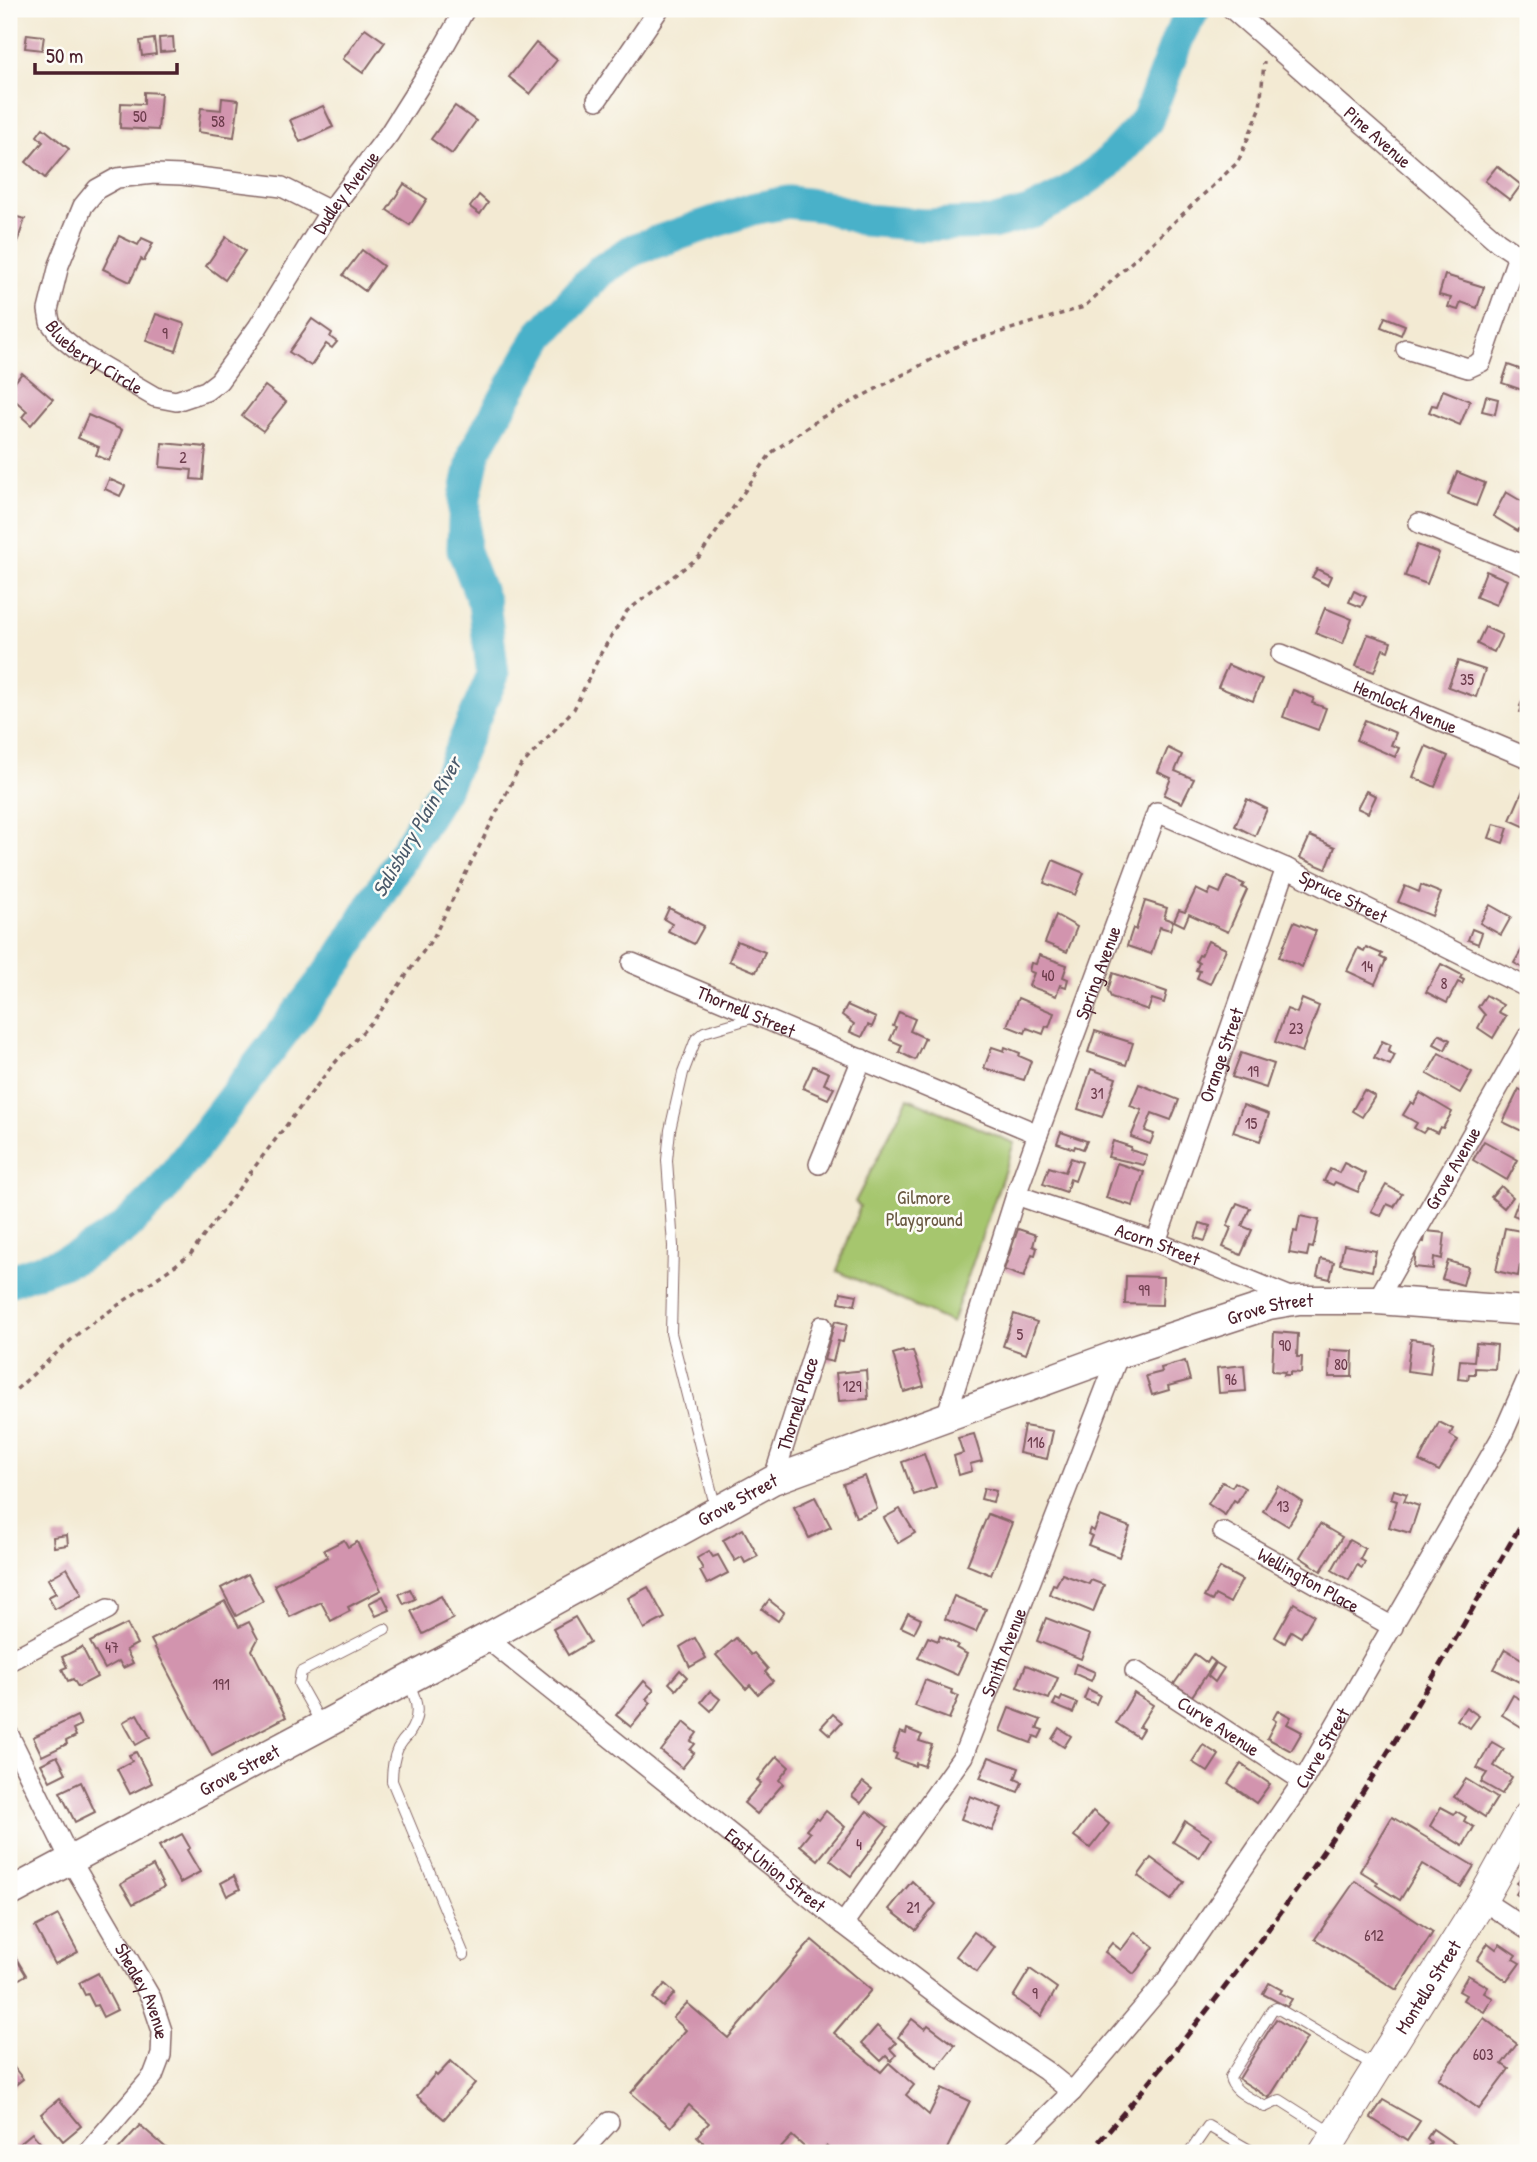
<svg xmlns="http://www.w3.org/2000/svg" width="1537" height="2162" font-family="'Patrick Hand',sans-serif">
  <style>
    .green { fill: #a6c66e; stroke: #78724c; stroke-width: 2 }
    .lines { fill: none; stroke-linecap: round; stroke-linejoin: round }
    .river { stroke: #4ab1c9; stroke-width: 33 }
    .building { fill: #d294ae }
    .lane-casing { stroke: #856666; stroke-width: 12 }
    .street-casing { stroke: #856666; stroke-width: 22 }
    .secondary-casing { stroke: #856666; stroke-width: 31 }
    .primary-casing { stroke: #856666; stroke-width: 32 }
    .path { stroke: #856666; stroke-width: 3.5; stroke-dasharray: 5 5; stroke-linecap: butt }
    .lane { stroke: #fff; stroke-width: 10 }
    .street { stroke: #fff; stroke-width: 19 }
    .secondary { stroke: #fff; stroke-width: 28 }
    .primary { stroke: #fff; stroke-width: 30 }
    .rail { stroke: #4a1f2b; stroke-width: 5; stroke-dasharray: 10 5; stroke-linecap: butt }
    .labels { text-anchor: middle; stroke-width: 5; stroke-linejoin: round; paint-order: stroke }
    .number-label { font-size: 16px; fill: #6c3c4c }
    .street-label { font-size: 19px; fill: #4a1f2b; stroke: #fdfcf7 }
    .park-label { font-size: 19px; fill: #6a5942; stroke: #fdfcf7 }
    .water-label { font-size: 21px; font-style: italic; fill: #4a596a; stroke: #fdfcf7 }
  </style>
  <rect width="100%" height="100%" fill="#fdfcf7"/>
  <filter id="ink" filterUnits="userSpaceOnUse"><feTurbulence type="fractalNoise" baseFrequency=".0143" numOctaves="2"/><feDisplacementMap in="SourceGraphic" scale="14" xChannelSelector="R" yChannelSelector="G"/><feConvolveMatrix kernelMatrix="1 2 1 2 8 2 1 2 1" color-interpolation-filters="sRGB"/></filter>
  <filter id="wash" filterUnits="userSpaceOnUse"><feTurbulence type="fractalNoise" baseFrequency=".00686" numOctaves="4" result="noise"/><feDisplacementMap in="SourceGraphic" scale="28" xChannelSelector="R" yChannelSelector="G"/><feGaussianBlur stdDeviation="1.57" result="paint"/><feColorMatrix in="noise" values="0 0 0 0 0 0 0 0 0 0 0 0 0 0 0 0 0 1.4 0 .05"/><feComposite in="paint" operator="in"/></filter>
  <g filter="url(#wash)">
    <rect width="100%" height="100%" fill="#f3ead3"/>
    <!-- green -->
    <path class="green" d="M 908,1098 L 1014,1143 L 952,1323 L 837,1271 L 860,1206 L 855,1202 Z"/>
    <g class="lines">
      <!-- river -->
      <path class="river" d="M 9,1281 L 77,1257 L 123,1229 L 159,1194 L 340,958 L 445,786 L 493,675 L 484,603 L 463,549 L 465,497 L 475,451 L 541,335 L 600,271 L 633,250 L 752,209 L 788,202 L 823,206 L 865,220 L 923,225 L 992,223 L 1029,213 L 1061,197 L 1105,166 L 1147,120 L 1178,38 L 1194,9"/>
    </g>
    <g id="blocks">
      <!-- building -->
      <g class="building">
        <path d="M 365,28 L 385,42 L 363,73 L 343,59 Z"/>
        <path d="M 27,34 L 44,36 L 42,50 L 25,48 Z"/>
        <path d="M 173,37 L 174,51 L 160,52 L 159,38 Z"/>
        <path d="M 154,39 L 156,54 L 142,56 L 140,41 Z"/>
        <path d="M 536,43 L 557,60 L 530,94 L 509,77 Z"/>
        <path d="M 144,92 L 161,93 L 158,130 L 120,128 L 121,103 L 144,104 Z"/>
        <path d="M 222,98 L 239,100 L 234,137 L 198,132 L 201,108 L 221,110 Z"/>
        <path d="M 323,106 L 333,127 L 300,142 L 290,120 Z"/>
        <path d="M 455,106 L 476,121 L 452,154 L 431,139 Z"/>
        <path d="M 43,128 L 69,149 L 45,178 L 26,162 L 43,142 L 37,136 Z"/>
        <path d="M 1497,166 L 1521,185 L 1510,200 L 1485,181 Z"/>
        <path d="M 404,184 L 427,199 L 410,225 L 387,210 Z"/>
        <path d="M 479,195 L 488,203 L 480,214 L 470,207 Z"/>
        <path d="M 9,215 L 25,219 L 13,254 L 9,253 Z"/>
        <path d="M 119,236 L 138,245 L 142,238 L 153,243 L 144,261 L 141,259 L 130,282 L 103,269 Z"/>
        <path d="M 226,237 L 245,251 L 225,280 L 206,266 Z"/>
        <path d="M 362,250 L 383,266 L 365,291 L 343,275 Z"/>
        <path d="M 1445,275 L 1484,287 L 1477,308 L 1461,302 L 1458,310 L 1448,307 L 1451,298 L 1439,295 Z"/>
        <path d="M 156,314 L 185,324 L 176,351 L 146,341 Z"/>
        <path d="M 1385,317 L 1405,325 L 1401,335 L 1381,327 Z"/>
        <path d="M 312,319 L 332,333 L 330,337 L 337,342 L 332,348 L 326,344 L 311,366 L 289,352 Z"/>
        <path d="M 1508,365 L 1528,372 L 1528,392 L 1502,383 Z"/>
        <path d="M 22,373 L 53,399 L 31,425 L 22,417 L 27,411 L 9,395 L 9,390 Z"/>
        <path d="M 265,386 L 286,402 L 263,431 L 242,416 Z"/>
        <path d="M 1443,390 L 1470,401 L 1460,425 L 1429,412 L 1432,405 L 1437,406 Z"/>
        <path d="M 1486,396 L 1498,399 L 1495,414 L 1482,411 Z"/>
        <path d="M 88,415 L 122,430 L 109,461 L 96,455 L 99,447 L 78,438 Z"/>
        <path d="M 162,443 L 206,447 L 203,480 L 191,479 L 192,470 L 160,467 Z"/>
        <path d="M 1457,472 L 1485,483 L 1476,506 L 1448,495 Z"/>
        <path d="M 109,479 L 125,486 L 120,496 L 105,489 Z"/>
        <path d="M 1506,492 L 1528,505 L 1528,513 L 1518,531 L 1493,516 Z"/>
        <path d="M 1417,545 L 1439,553 L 1427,584 L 1405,576 Z"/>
        <path d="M 1317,569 L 1331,576 L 1327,585 L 1312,577 Z"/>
        <path d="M 1486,571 L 1507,580 L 1496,605 L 1476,597 Z"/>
        <path d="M 1354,591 L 1366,597 L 1361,607 L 1349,602 Z"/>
        <path d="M 1325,608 L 1352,619 L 1343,644 L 1315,633 Z"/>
        <path d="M 1485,627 L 1502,635 L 1494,652 L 1477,644 Z"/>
        <path d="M 1368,634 L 1391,642 L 1388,651 L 1383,649 L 1374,672 L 1356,666 Z"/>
        <path d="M 1458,661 L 1485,670 L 1476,697 L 1448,687 Z"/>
        <path d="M 1228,665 L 1262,679 L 1253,701 L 1218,687 Z"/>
        <path d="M 1528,688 L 1528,712 L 1527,715 L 1520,712 L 1522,707 L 1520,706 Z"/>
        <path d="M 1293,690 L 1314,698 L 1312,703 L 1326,708 L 1318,730 L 1283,717 Z"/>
        <path d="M 1365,720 L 1396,733 L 1391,745 L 1399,748 L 1395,757 L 1356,740 Z"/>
        <path d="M 1426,746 L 1448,756 L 1435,787 L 1413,777 Z"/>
        <path d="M 1168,748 L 1182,755 L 1175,771 L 1194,779 L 1182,803 L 1164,795 L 1171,778 L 1158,772 Z"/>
        <path d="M 1523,790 L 1528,792 L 1528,828 L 1510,820 Z"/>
        <path d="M 1366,791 L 1376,796 L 1368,813 L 1357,808 Z"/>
        <path d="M 1247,799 L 1267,809 L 1255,836 L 1235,826 Z"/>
        <path d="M 1494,824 L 1508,828 L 1503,843 L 1489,838 Z"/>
        <path d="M 1310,836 L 1335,847 L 1326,869 L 1300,858 Z"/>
        <path d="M 1053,860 L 1084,873 L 1075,895 L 1044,883 Z"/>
        <path d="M 1227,877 L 1244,884 L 1242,887 L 1247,890 L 1228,932 L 1189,914 L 1184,926 L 1174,921 L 1179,910 L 1185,912 L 1196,889 L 1208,895 L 1211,889 L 1220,893 Z"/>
        <path d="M 1421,885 L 1441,893 L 1432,916 L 1398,902 L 1405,886 L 1419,892 Z"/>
        <path d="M 1145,901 L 1167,908 L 1164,918 L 1173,921 L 1170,930 L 1160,927 L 1151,954 L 1127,946 L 1133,928 L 1136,930 Z"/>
        <path d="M 1490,905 L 1511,917 L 1501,935 L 1480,923 Z"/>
        <path d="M 669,908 L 704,926 L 694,944 L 668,931 L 672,924 L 664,919 Z"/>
        <path d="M 1056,915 L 1077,927 L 1067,952 L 1045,943 Z"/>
        <path d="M 1294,922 L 1316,931 L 1302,967 L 1279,957 Z"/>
        <path d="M 1472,929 L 1482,933 L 1478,944 L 1468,940 Z"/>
        <path d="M 1528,939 L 1528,971 L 1514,963 Z"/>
        <path d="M 737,941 L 765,952 L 756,972 L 729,961 Z"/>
        <path d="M 1208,941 L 1226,949 L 1210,984 L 1197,978 L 1200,971 L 1196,970 L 1199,963 L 1196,961 L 1199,955 L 1201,956 Z"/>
        <path d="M 1366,947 L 1382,954 L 1380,957 L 1386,960 L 1375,984 L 1347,971 L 1358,948 L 1364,951 Z"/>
        <path d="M 1039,955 L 1067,965 L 1063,977 L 1068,979 L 1066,987 L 1060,985 L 1056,996 L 1029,986 L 1034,973 L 1029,971 L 1031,963 L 1036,964 Z"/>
        <path d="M 1441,964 L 1462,975 L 1460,978 L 1464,980 L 1462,984 L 1458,982 L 1447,1003 L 1426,992 Z"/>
        <path d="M 1113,973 L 1167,992 L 1164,1003 L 1152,999 L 1148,1010 L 1111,997 L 1108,991 Z"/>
        <path d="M 1486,995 L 1503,1005 L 1498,1012 L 1506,1016 L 1493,1038 L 1478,1028 L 1485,1015 L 1478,1007 Z"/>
        <path d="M 1018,998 L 1054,1013 L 1049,1027 L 1046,1026 L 1043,1034 L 1027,1028 L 1025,1033 L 1007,1026 Z"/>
        <path d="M 1302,999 L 1319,1006 L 1302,1052 L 1275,1042 L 1287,1009 L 1297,1013 Z"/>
        <path d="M 847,1005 L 876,1018 L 872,1027 L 868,1025 L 862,1037 L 850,1032 L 854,1024 L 842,1015 Z"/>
        <path d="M 899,1012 L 915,1019 L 910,1031 L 925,1038 L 915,1060 L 899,1052 L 902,1045 L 890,1040 L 896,1027 L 893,1026 Z"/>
        <path d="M 1095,1031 L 1133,1043 L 1126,1065 L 1088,1052 Z"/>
        <path d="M 1439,1034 L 1450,1040 L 1445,1050 L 1434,1044 Z"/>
        <path d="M 1382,1041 L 1391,1045 L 1388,1052 L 1395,1055 L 1390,1065 L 1374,1058 Z"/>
        <path d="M 992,1047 L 1004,1051 L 1005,1047 L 1020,1053 L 1019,1056 L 1031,1061 L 1024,1080 L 984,1068 Z"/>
        <path d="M 1241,1053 L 1274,1064 L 1266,1088 L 1232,1077 Z"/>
        <path d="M 1439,1053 L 1472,1072 L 1460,1093 L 1427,1074 Z"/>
        <path d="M 813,1066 L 829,1073 L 824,1084 L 834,1088 L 828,1099 L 803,1088 Z"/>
        <path d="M 1091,1069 L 1116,1078 L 1102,1117 L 1078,1109 Z"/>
        <path d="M 1139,1084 L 1179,1100 L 1171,1120 L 1152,1113 L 1145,1131 L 1154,1134 L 1150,1144 L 1131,1137 L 1142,1110 L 1130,1106 Z"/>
        <path d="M 1519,1089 L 1528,1094 L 1526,1133 L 1503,1122 Z"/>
        <path d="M 1364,1090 L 1375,1096 L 1362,1117 L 1352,1111 Z"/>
        <path d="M 1420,1093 L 1452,1112 L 1443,1128 L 1440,1127 L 1437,1133 L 1427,1128 L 1423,1133 L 1414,1128 L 1417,1123 L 1403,1115 L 1411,1102 L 1414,1104 Z"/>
        <path d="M 1243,1105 L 1269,1114 L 1260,1141 L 1233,1132 Z"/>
        <path d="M 1061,1132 L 1087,1141 L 1083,1149 L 1075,1146 L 1074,1149 L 1057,1143 Z"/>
        <path d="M 1113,1141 L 1131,1147 L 1130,1150 L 1147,1155 L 1144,1165 L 1108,1157 Z"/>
        <path d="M 1484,1141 L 1518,1160 L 1507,1180 L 1473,1160 Z"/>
        <path d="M 1071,1158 L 1082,1162 L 1075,1181 L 1070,1179 L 1066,1192 L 1043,1184 L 1049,1167 L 1065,1172 Z"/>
        <path d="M 1117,1163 L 1144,1172 L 1133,1206 L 1106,1198 Z"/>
        <path d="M 1344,1163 L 1366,1174 L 1358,1192 L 1335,1182 L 1333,1185 L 1324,1181 L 1330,1169 L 1339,1173 Z"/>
        <path d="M 1386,1185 L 1402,1194 L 1394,1207 L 1387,1204 L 1381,1216 L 1371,1211 Z"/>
        <path d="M 1501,1186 L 1513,1197 L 1504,1208 L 1491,1197 Z"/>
        <path d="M 1518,1202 L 1528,1206 L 1528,1221 L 1513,1215 Z"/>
        <path d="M 1237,1203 L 1250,1208 L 1242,1226 L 1252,1230 L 1241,1255 L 1223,1247 L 1231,1228 L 1227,1226 Z"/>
        <path d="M 1300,1216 L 1319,1220 L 1313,1248 L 1309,1247 L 1307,1256 L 1289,1253 L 1294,1231 L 1297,1232 Z"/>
        <path d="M 1200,1223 L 1210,1226 L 1205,1241 L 1195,1238 Z"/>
        <path d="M 1505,1228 L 1526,1232 L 1523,1249 L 1528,1250 L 1524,1266 L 1520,1265 L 1518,1276 L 1496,1271 Z"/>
        <path d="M 1018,1229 L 1036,1235 L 1033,1246 L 1037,1248 L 1035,1255 L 1032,1254 L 1024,1277 L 1004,1270 Z"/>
        <path d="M 1426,1231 L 1445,1233 L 1442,1259 L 1434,1257 L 1433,1269 L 1414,1267 L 1417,1241 L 1424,1242 Z"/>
        <path d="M 1344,1245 L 1376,1251 L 1372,1271 L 1340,1264 Z"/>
        <path d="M 1321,1259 L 1334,1262 L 1330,1279 L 1317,1276 Z"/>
        <path d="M 1448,1261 L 1468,1267 L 1463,1285 L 1442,1279 Z"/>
        <path d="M 1126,1276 L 1163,1277 L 1162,1305 L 1125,1304 Z"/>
        <path d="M 841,1292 L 857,1295 L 855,1305 L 839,1302 Z"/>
        <path d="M 1014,1314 L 1037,1322 L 1026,1354 L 1003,1346 Z"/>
        <path d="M 835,1321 L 847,1324 L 843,1342 L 838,1341 L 833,1362 L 824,1360 Z"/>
        <path d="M 1274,1332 L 1298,1334 L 1297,1357 L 1302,1357 L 1301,1373 L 1290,1372 L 1290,1375 L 1284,1375 L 1285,1372 L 1272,1371 Z"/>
        <path d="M 1411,1339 L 1434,1342 L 1430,1374 L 1407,1371 Z"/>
        <path d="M 1476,1343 L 1497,1345 L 1495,1369 L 1475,1368 L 1475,1374 L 1469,1374 L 1468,1380 L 1458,1379 L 1460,1360 L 1474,1361 Z"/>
        <path d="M 1330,1350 L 1353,1351 L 1352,1377 L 1329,1377 Z"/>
        <path d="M 903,1351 L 904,1353 L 913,1351 L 924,1386 L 904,1392 L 893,1354 Z"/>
        <path d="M 1185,1361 L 1190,1380 L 1168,1386 L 1169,1390 L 1152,1395 L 1146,1376 L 1162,1372 L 1161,1368 Z"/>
        <path d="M 1244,1365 L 1246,1391 L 1219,1393 L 1217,1368 Z"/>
        <path d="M 866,1370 L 868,1399 L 839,1401 L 836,1373 Z"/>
        <path d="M 1439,1422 L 1453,1429 L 1450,1435 L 1458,1440 L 1439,1471 L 1419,1461 Z"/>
        <path d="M 1024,1426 L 1053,1431 L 1047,1459 L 1019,1453 Z"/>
        <path d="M 974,1434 L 982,1461 L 970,1464 L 972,1471 L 959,1475 L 954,1456 L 963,1453 L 958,1438 Z"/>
        <path d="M 924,1454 L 936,1487 L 914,1495 L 902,1462 Z"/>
        <path d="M 865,1476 L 877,1509 L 856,1517 L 843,1484 Z"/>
        <path d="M 1222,1482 L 1232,1487 L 1235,1482 L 1245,1488 L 1237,1502 L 1234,1500 L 1225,1515 L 1208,1504 Z"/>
        <path d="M 1278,1486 L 1303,1502 L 1288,1526 L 1263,1511 Z"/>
        <path d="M 984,1488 L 996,1491 L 993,1502 L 981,1499 Z"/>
        <path d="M 1394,1490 L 1407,1494 L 1404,1501 L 1419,1506 L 1410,1533 L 1389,1527 L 1397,1501 L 1391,1499 Z"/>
        <path d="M 815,1497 L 831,1527 L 809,1538 L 794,1507 Z"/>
        <path d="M 900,1509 L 915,1533 L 898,1543 L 884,1518 Z"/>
        <path d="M 988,1514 L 1012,1523 L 991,1575 L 967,1565 Z"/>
        <path d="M 1100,1516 L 1130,1527 L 1119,1557 L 1088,1545 L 1092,1536 L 1088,1534 L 1090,1529 L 1094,1531 Z"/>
        <path d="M 1320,1524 L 1342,1537 L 1321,1571 L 1300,1557 Z"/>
        <path d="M 743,1529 L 758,1556 L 745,1563 L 742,1557 L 735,1561 L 723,1540 Z"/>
        <path d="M 67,1535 L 68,1545 L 54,1547 L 53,1537 Z"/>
        <path d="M 344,1540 L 348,1547 L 357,1542 L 381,1590 L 348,1607 L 350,1611 L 331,1621 L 321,1602 L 290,1617 L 274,1585 L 328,1557 L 324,1550 Z"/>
        <path d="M 1349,1540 L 1365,1549 L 1360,1559 L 1365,1562 L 1362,1568 L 1357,1565 L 1349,1580 L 1332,1570 Z"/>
        <path d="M 709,1551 L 713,1557 L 718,1555 L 728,1573 L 707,1584 L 700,1571 L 703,1569 L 697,1558 Z"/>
        <path d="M 67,1568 L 82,1594 L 55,1609 L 48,1597 L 56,1593 L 48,1579 Z"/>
        <path d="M 1220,1568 L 1242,1580 L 1230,1603 L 1215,1595 L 1212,1601 L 1204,1597 Z"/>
        <path d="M 248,1574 L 263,1601 L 236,1616 L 221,1588 Z"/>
        <path d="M 1062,1574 L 1089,1584 L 1091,1580 L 1104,1585 L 1093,1612 L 1049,1594 L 1053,1584 L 1056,1585 Z"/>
        <path d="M 648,1587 L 665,1618 L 644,1629 L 628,1598 Z"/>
        <path d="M 410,1589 L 415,1599 L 404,1604 L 399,1594 Z"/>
        <path d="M 383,1596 L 390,1610 L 376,1616 L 369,1603 Z"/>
        <path d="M 441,1596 L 453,1619 L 423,1634 L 411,1611 Z"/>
        <path d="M 954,1596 L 986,1609 L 976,1632 L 945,1619 Z"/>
        <path d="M 769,1600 L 784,1612 L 778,1621 L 762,1609 Z"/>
        <path d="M 225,1601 L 239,1627 L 249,1622 L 258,1639 L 252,1650 L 286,1717 L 212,1756 L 151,1640 Z"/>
        <path d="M 1294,1603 L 1314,1615 L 1301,1637 L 1291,1631 L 1285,1643 L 1275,1637 Z"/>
        <path d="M 908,1613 L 921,1619 L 914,1633 L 901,1627 Z"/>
        <path d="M 575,1617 L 590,1642 L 568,1655 L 553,1629 Z"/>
        <path d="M 1046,1618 L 1090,1635 L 1081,1659 L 1037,1641 Z"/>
        <path d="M 127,1624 L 137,1644 L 126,1650 L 133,1663 L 123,1668 L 119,1661 L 105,1669 L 90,1642 Z"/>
        <path d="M 940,1636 L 958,1645 L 956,1648 L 967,1654 L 957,1675 L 918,1658 L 928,1637 L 938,1641 Z"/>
        <path d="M 695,1638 L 706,1658 L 690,1667 L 680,1647 Z"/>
        <path d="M 736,1638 L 751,1655 L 754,1653 L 768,1669 L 765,1672 L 773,1681 L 758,1694 L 750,1685 L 746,1689 L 716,1655 Z"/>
        <path d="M 82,1647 L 97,1677 L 78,1687 L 73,1679 L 68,1681 L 62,1669 L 67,1667 L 62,1657 Z"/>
        <path d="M 1505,1649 L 1528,1663 L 1519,1682 L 1494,1669 Z"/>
        <path d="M 1195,1654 L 1207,1663 L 1210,1658 L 1215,1662 L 1192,1696 L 1174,1684 Z"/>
        <path d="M 1216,1663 L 1224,1668 L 1215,1682 L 1208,1676 Z"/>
        <path d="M 1076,1664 L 1095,1672 L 1091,1681 L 1073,1673 Z"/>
        <path d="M 1026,1665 L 1058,1678 L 1049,1699 L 1017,1687 Z"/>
        <path d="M 680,1670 L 687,1677 L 676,1690 L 669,1683 Z"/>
        <path d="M 925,1680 L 952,1690 L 951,1693 L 959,1696 L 949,1719 L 915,1706 Z"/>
        <path d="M 644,1681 L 654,1690 L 646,1699 L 651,1703 L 631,1727 L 616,1715 Z"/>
        <path d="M 1088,1689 L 1100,1695 L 1096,1704 L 1084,1699 Z"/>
        <path d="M 710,1691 L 720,1699 L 711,1711 L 701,1702 Z"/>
        <path d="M 1525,1691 L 1528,1693 L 1528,1731 L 1502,1715 L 1513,1695 L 1520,1699 Z"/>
        <path d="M 1134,1693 L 1153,1705 L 1139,1727 L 1143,1729 L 1138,1737 L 1116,1723 Z"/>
        <path d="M 1062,1697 L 1077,1703 L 1073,1713 L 1053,1705 L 1056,1699 L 1060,1701 Z"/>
        <path d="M 1466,1707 L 1479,1716 L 1470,1728 L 1457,1720 Z"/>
        <path d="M 1009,1708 L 1041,1720 L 1037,1728 L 1043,1730 L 1039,1738 L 1034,1736 L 1031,1743 L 1000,1731 Z"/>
        <path d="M 1278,1710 L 1291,1717 L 1287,1724 L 1302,1732 L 1291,1751 L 1267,1738 L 1276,1721 L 1273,1719 Z"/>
        <path d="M 137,1714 L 150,1737 L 136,1745 L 123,1722 Z"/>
        <path d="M 833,1714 L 842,1722 L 830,1735 L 821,1727 Z"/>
        <path d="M 77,1716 L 81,1725 L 73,1729 L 76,1736 L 66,1741 L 67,1744 L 42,1756 L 33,1737 Z"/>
        <path d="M 684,1722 L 697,1733 L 691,1741 L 695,1744 L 690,1750 L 694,1753 L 682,1768 L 661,1751 Z"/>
        <path d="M 1059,1728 L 1071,1736 L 1064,1747 L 1052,1739 Z"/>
        <path d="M 907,1729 L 922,1735 L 919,1741 L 932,1745 L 924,1766 L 916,1763 L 915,1766 L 895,1759 L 897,1754 L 893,1752 L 900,1732 L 906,1734 Z"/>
        <path d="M 1492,1742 L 1504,1749 L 1494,1766 L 1512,1777 L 1502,1794 L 1481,1782 L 1487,1773 L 1477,1768 Z"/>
        <path d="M 1203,1745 L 1219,1755 L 1208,1772 L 1192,1762 Z"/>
        <path d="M 136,1752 L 152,1783 L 130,1794 L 117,1769 L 132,1761 L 129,1755 Z"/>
        <path d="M 57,1756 L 66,1773 L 50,1781 L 41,1764 Z"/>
        <path d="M 777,1756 L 789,1767 L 779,1780 L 783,1784 L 757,1814 L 744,1803 L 761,1783 L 757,1780 Z"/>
        <path d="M 989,1757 L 1019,1768 L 1015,1779 L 1022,1782 L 1018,1792 L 980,1778 Z"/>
        <path d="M 1241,1764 L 1270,1784 L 1256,1803 L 1228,1783 Z"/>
        <path d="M 1466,1779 L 1497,1798 L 1485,1817 L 1454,1797 Z"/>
        <path d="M 81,1782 L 95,1812 L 75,1822 L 60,1792 Z"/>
        <path d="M 863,1782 L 872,1789 L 861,1803 L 852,1796 Z"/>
        <path d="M 970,1796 L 1002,1808 L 992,1831 L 961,1819 Z"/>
        <path d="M 1441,1807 L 1454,1814 L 1456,1811 L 1466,1817 L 1464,1821 L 1474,1827 L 1463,1846 L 1430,1826 Z"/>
        <path d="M 826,1811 L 845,1827 L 818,1860 L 800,1845 L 810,1833 L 806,1830 L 816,1818 L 819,1820 Z"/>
        <path d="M 867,1811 L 888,1827 L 851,1876 L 830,1860 Z"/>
        <path d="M 1093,1811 L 1109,1824 L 1090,1848 L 1074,1836 Z"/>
        <path d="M 1392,1817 L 1474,1866 L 1461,1887 L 1422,1864 L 1400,1900 L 1376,1885 L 1378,1882 L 1360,1871 Z"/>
        <path d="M 1185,1821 L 1211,1838 L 1199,1858 L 1173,1842 Z"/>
        <path d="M 182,1834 L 190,1848 L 187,1850 L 200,1872 L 180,1883 L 159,1846 Z"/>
        <path d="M 1151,1858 L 1184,1882 L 1171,1900 L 1138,1876 Z"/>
        <path d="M 153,1866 L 164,1887 L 133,1904 L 121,1884 Z"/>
        <path d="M 1525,1870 L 1528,1873 L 1528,1902 L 1516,1894 L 1521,1886 L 1517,1883 Z"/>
        <path d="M 234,1876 L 240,1889 L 227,1896 L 221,1883 Z"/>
        <path d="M 912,1881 L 936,1904 L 916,1930 L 889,1909 Z"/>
        <path d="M 1355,1881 L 1433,1932 L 1397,1990 L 1315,1939 Z"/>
        <path d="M 58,1915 L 78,1952 L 55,1964 L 35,1927 Z"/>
        <path d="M 974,1932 L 995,1947 L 977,1972 L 956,1956 Z"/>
        <path d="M 1135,1932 L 1154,1947 L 1134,1974 L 1105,1952 L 1112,1943 L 1121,1950 Z"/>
        <path d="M 812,1940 L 871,1990 L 834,2033 L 881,2072 L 889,2063 L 914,2085 L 906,2095 L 929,2115 L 942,2088 L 970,2101 L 945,2153 L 860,2153 L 854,2148 L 850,2153 L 834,2153 L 826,2146 L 819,2153 L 811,2153 L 792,2136 L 778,2151 L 781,2153 L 747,2153 L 737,2144 L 729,2153 L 707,2153 L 702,2148 L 705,2144 L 697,2136 L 709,2123 L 689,2105 L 671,2127 L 631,2093 L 686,2030 L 673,2018 L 687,2003 L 728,2038 Z"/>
        <path d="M 1488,1943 L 1496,1949 L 1500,1944 L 1516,1955 L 1513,1959 L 1520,1963 L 1507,1981 L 1477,1960 Z"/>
        <path d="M 13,1953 L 26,1975 L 9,1985 L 9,1955 Z"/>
        <path d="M 1030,1969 L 1057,1988 L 1041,2016 L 1013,1997 Z"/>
        <path d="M 98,1973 L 117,2010 L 103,2017 L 97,2005 L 94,2006 L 88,1994 L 85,1995 L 79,1983 Z"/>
        <path d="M 1468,1975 L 1488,1987 L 1484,1993 L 1493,1998 L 1484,2012 L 1463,2000 L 1466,1995 L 1459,1991 Z"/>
        <path d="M 1269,1983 L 1282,1990 L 1280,1993 L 1292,1999 L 1287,2007 L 1263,1994 Z"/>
        <path d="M 665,1984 L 675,1993 L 663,2007 L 653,1998 Z"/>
        <path d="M 1484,2018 L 1517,2044 L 1502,2064 L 1509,2069 L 1479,2109 L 1438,2079 Z"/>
        <path d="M 912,2019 L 925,2029 L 928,2025 L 955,2045 L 937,2068 L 898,2037 Z"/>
        <path d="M 1276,2019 L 1307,2038 L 1269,2098 L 1239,2079 Z"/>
        <path d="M 877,2026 L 896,2043 L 890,2049 L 896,2055 L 891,2061 L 886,2056 L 881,2061 L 862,2043 Z"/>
        <path d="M 9,2061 L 23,2079 L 9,2090 Z"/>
        <path d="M 451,2061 L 475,2083 L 444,2119 L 417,2096 L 435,2074 L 437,2076 Z"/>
        <path d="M 59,2099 L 81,2126 L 63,2141 L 41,2114 Z"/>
        <path d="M 1383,2100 L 1420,2121 L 1407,2141 L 1371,2118 Z"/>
        <path d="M 140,2125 L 172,2153 L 115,2153 Z"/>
        <path d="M 1433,2129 L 1465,2151 L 1463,2153 L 1423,2153 L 1431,2142 L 1427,2138 Z"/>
        <path d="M 32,2133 L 49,2153 L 17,2153 L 13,2149 Z"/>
      </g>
    </g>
  </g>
  <g filter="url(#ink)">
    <use href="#blocks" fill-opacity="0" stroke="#856666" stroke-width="2"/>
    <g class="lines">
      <!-- lane casing -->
      <g class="lane-casing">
        <g id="lane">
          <path d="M 716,1509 L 671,1333 L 673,1246 L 667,1160 L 670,1130 L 683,1073 L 696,1039 L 704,1032 L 755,1017"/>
          <path d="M 409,1684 C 418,1702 421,1717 408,1735 C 404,1739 401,1743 398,1748 C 393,1759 392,1769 392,1781 L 464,1955"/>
          <path d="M 322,1725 L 299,1684 L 301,1672 L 385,1629"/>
          <path d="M 1332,2133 L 1280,2100 L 1265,2107 C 1253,2099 1232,2092 1230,2077 L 1272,2010 L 1276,2008 L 1282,2011 L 1375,2066"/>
          <path d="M 1190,2152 L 1208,2126 L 1255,2153"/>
        </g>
      </g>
      <!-- street casing -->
      <g class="street-casing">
        <g id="street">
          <path id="s1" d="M 1232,9 L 1498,242 L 1528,262"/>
          <path d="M 597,100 L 659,9"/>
          <path id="s2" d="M 330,211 L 282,187 L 182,175 L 154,174 L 117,178 L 97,189 L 83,206 L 59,265 L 48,310 L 50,322 L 61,337 L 83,355 L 155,397 L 176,401 L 206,391 L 219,381 L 258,327 L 330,211 L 389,134 L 439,55 L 465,9"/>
          <path d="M 1406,349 L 1468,368 L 1481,362 L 1518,256"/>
          <path d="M 1419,523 L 1528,567"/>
          <path id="s3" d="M 1281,654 L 1528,758"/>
          <path id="s4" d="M 632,963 L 1038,1134 L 1016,1195 L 946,1417"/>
          <path id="s5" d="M 1038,1134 L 1157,812 L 1286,868 L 1528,988"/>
          <path d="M 819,1164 L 862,1059"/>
          <path id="s6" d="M 1016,1195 L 1156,1242 L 1298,1300"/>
          <path id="s7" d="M 1156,1242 L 1286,868"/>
          <path id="s8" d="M 1377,1300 L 1528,1036"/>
          <path id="s9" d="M 773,1480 L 822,1326"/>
          <path id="s10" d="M 1223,1532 L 1393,1627"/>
          <path id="s11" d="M 486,1638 L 843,1924 L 956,2010 L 1046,2071 L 1072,2092"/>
          <path d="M 9,1661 L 108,1609"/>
          <path id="s12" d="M 1135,1671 L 1303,1781"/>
          <path id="s13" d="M 9,1735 L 71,1861 L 151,1998 L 162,2031 L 161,2055 L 153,2076 L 87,2153"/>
          <path d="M 1482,1900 L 1528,1930"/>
          <path id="s14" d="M 843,1924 L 963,1756 L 1119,1354"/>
          <path d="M 580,2153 L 609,2122"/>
          <path id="s15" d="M 1010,2153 L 1072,2092 L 1166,1981 L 1303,1781 L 1502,1436 L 1528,1377"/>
        </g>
      </g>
      <!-- secondary casing -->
      <g class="secondary-casing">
        <g id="secondary">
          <path id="s16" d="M 9,1893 L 486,1638 L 773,1480 L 1119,1354 L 1269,1305 L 1299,1300 L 1377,1300 L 1528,1311"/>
        </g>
      </g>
      <!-- primary casing -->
      <g class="primary-casing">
        <g id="primary">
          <path id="s17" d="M 1324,2153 L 1482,1900 L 1528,1817"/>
        </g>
      </g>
      <!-- path -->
      <path class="path" d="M 9,1396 L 81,1331 L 190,1255 L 262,1157 L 332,1066 L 377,1016 L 433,938 L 519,768 L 574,709 L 601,653 L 627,611 L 699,557 L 771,453 L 819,419 L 961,344 L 1084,307 L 1238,162 L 1260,109 L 1264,62"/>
      <!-- lane -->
      <use href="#lane" class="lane"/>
      <!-- street -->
      <use href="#street" class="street"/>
      <!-- secondary -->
      <use href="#secondary" class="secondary"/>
      <!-- primary -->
      <use href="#primary" class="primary"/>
      <!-- rail -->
      <path class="rail" d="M 1089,2153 C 1191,2036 1286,1912 1369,1782 C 1425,1695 1475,1603 1528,1513"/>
    </g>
  </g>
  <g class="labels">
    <!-- number labels -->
    <g class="number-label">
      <text x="140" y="122">50</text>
      <text x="218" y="127">58</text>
      <text x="165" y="339">9</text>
      <text x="183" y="463">2</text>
      <text x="1467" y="685">35</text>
      <text x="1367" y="972">14</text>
      <text x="1048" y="981">40</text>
      <text x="1444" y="989">8</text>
      <text x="1296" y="1034">23</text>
      <text x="1253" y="1077">19</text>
      <text x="1097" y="1099">31</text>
      <text x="1251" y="1129">15</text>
      <text x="1144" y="1296">99</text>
      <text x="1020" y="1340">5</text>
      <text x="1285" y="1351">90</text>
      <text x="1341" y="1370">80</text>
      <text x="1231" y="1385">96</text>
      <text x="852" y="1392">129</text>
      <text x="1036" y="1448">116</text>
      <text x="1283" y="1512">13</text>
      <text x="112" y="1653">47</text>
      <text x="221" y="1690">191</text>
      <text x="859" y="1850">4</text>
      <text x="913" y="1913">21</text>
      <text x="1374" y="1941">612</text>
      <text x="1035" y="1999">9</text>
      <text x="1483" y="2060">603</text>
    </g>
    <!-- street labels -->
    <g class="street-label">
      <text dy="7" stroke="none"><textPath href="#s1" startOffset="194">Pine Avenue</textPath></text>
      <text dy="7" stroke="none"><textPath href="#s2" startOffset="814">Dudley Avenue</textPath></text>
      <text dy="7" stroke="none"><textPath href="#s2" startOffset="444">Blueberry Circle</textPath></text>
      <text dy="7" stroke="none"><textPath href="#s3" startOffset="135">Hemlock Avenue</textPath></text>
      <text dy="7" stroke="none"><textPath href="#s5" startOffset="548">Spruce Street</textPath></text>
      <text dy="7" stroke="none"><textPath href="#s5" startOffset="172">Spring Avenue</textPath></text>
      <text dy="7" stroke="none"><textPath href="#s4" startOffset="124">Thornell Street</textPath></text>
      <text dy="7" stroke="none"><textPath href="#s7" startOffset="198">Orange Street</textPath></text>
      <text dy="7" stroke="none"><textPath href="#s8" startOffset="152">Grove Avenue</textPath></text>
      <text dy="7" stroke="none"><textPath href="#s6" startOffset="150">Acorn Street</textPath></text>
      <text dy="7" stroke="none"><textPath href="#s16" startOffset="1395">Grove Street</textPath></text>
      <text dy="7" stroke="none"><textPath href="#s9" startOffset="80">Thornell Place</textPath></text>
      <text dy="7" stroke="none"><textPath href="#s16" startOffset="828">Grove Street</textPath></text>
      <text dy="7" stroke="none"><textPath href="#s10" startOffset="98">Wellington Place</textPath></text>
      <text dy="7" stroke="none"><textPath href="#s14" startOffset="318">Smith Avenue</textPath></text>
      <text dy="7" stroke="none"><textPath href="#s12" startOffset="100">Curve Avenue</textPath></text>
      <text dy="7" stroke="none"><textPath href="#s15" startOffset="513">Curve Street</textPath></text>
      <text dy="7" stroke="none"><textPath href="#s16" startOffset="261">Grove Street</textPath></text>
      <text dy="7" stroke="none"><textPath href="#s11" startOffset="371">East Union Street</textPath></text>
      <text dy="7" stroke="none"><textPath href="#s17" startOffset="196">Montello Street</textPath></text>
      <text dy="7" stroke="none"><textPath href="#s13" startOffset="290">Shealey Avenue</textPath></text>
    </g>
    <!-- park labels -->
    <g class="park-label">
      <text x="924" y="1204">Gilmore<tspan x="924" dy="22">Playground</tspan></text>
    </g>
    <!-- water labels -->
    <g class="water-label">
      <text transform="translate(417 827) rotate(-60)" y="7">Salisbury Plain River</text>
    </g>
  </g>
  <!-- margin -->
  <rect width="1537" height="2162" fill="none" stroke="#fdfcf7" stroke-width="35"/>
  <!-- scale -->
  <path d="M35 63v10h142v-10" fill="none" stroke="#4a1f2b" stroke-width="3.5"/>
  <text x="46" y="63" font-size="21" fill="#4a1f2b" stroke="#fdfcf7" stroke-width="5" paint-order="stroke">50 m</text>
</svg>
